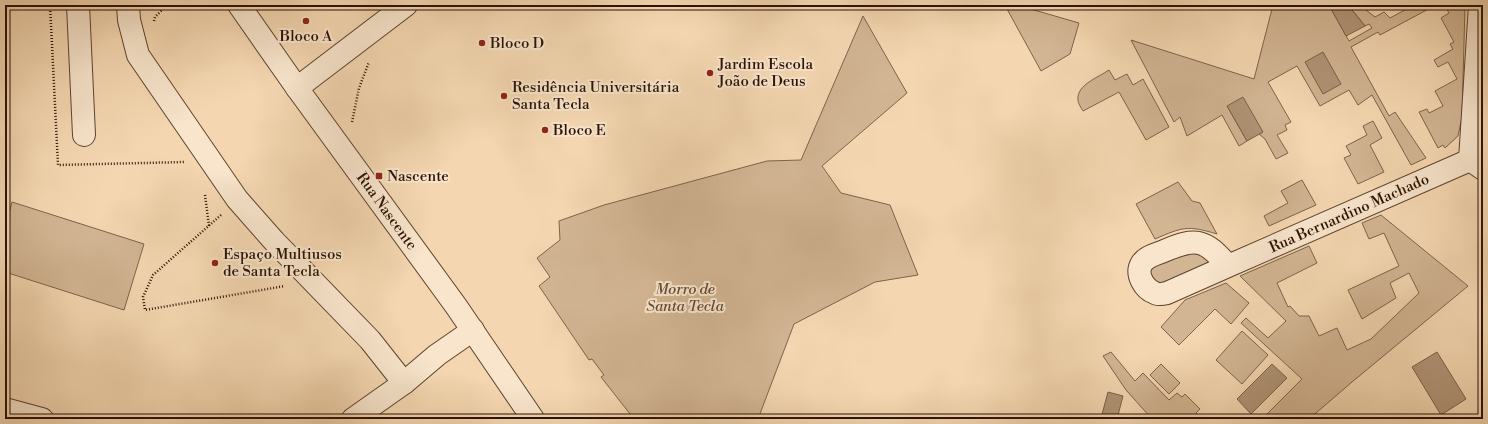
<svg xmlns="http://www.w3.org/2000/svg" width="1488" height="424" font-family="'Libre Bodoni',serif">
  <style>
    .green { fill: #d2b593; stroke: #7e634a }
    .water { fill: #b09476; stroke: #7b6048 }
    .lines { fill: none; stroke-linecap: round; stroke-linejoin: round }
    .minor-casing { stroke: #5d422e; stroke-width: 24 }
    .path { stroke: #2b1102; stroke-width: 2.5; stroke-dasharray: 1 2; stroke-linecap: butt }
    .minor { stroke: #f8e5cc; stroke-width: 22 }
    .poi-dot { fill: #8f2418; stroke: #f8e5cc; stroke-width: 1.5 }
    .labels { text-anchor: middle; stroke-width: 4; stroke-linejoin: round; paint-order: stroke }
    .poi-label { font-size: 15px; fill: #2b1102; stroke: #f8e5cc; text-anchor: start }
    .street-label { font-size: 15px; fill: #2b1102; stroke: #f8e5cc }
    .park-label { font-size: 15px; font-style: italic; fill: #654a35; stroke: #f8e5cc }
  </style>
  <rect width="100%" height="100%" fill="#f4d7b1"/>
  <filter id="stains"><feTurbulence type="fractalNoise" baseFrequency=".005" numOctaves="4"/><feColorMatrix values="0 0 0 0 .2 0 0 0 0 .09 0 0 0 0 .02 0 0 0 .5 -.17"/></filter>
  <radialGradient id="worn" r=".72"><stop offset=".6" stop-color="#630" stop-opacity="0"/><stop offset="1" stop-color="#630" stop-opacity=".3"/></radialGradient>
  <!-- green -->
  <g class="green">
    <path d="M 1017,5 L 1079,23 L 1070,54 L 1041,71 L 1007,9 Z"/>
    <path d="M 1273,5 L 1329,5 L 1349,41 L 1372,28 L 1369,24 L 1365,26 L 1349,6 C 1359,3 1367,11 1375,17 L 1384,12 L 1390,18 L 1414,5 L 1436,5 L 1380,35 L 1378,32 L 1351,47 L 1389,116 L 1395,112 L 1426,158 L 1411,165 L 1372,95 L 1358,105 L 1349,90 L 1320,106 L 1297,66 L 1268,82 L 1291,122 L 1285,125 L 1287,130 L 1277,135 L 1288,153 L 1276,159 L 1265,139 L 1259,134 L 1263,132 L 1227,106 L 1247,141 L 1239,146 L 1222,115 L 1187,136 L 1180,117 L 1174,122 L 1131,40 L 1254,79 Z"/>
    <path d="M 1453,5 L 1465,6 L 1462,117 L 1458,136 L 1445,148 L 1443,145 L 1438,148 L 1419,112 L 1427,109 L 1429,113 L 1443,106 L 1435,91 L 1457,79 L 1448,62 L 1438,67 L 1434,60 L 1453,49 L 1450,44 L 1454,42 L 1441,18 L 1449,13 L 1446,8 Z"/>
    <path d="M 863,16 L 907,93 L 822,166 L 841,193 L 890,205 L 918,275 L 875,282 L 794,324 L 758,419 L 634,419 L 601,377 L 604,375 L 592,359 L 589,360 L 539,286 L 550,277 L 537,258 L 560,240 L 559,221 L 604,205 L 767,161 L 801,160 Z"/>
    <path d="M 1109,70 L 1115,80 L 1127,74 L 1133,85 L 1143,79 L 1169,127 L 1146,140 L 1119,92 L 1083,111 C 1081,108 1078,103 1078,100 C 1076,85 1099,77 1109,70 Z"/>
    <path d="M 1373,121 L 1382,138 L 1370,145 L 1384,172 L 1358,184 L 1344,158 L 1351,155 L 1346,146 L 1367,135 L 1363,126 Z"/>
    <path d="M 1302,180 L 1316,205 L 1269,226 L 1264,216 L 1288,203 L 1281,191 Z"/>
    <path d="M 1178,182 L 1192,201 L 1200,203 L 1217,234 C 1187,225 1183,227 1155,239 L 1136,204 Z"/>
    <path d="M 12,202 L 144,244 L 124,310 L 5,272 L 5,230 Z"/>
    <path d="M 1381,215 L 1468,286 L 1352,382 L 1309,419 L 1262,419 L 1302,379 L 1241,323 L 1246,318 L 1268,338 L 1286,321 L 1240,276 L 1309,246 L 1317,263 L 1277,283 L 1288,307 L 1290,306 L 1299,316 L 1309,316 L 1319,336 L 1337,328 L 1347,350 L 1371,339 L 1419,293 L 1409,273 L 1390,283 L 1396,298 L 1362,319 L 1348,290 L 1399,266 L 1384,233 L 1369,239 L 1362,223 Z"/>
    <path d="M 1185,242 L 1228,266 L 1156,294 L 1142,263 Z"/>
    <path d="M 1226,283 L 1249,303 L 1231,324 L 1215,309 L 1179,345 L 1161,327 L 1185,300 Z"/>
    <path d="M 1242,331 L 1268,355 L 1242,384 L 1216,360 Z"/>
    <path d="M 1111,352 L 1135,381 L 1143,373 L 1169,400 L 1177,393 L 1182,397 L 1185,394 L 1200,409 L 1196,413 L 1202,419 L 1152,419 L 1126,390 L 1103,356 Z"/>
    <path d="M 1161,364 L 1180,383 L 1169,394 L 1150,375 Z"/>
  </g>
  <!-- water -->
  <g class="water">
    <path d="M 1334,5 L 1348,5 L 1365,26 L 1346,36 L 1330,7 Z"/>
    <path d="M 1323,52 L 1341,84 L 1323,94 L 1305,62 Z"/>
    <path d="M 1243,97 L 1263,132 L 1247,141 L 1227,106 Z"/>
    <path d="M 1437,352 L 1466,399 L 1441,415 L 1412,367 Z"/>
    <path d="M 1272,364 L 1287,378 L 1251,414 L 1237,399 Z"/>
    <path d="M 1108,392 L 1123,396 L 1117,419 L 1101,418 Z"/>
  </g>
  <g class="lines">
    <!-- minor casing -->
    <g class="minor-casing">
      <g id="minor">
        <path d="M 78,5 L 84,135"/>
        <path d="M 128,5 L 129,20 L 138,55 L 237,199 L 274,241 L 370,340 L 404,383"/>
        <path d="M 239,5 L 297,88 L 456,306 L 533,419"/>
        <path d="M 1480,5 L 1470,160 L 1483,169"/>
        <path d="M 297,88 L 406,5"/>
        <path d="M 1228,266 L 1167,293 C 1163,294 1158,295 1155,293 C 1144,289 1135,274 1142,263 C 1147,256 1157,254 1164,251 C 1196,237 1205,239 1228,266 L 1470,160"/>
        <path d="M 5,409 L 42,419"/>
        <path d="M 353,419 L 404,383 L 437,355 L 473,330"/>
      </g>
    </g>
    <!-- path -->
    <g class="path">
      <path d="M 50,5 L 58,165 L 185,162"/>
      <path d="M 154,21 L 155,17 L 167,5"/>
      <path d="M 352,122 L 359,88 L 369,62"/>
      <path d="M 205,195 L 209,226"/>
      <path d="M 221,215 L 153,275 L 143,297 L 145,310 L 285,286"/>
    </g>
    <!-- minor -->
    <use href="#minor" class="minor"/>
  </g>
  <!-- markers -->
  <g class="poi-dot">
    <circle cx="306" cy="21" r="4"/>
    <circle cx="482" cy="43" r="4"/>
    <circle cx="710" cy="73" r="4"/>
    <circle cx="504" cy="96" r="4"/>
    <circle cx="545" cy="130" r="4"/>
    <rect x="375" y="172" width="8" height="8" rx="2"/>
    <circle cx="215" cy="263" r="4"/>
  </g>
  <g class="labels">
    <!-- poi labels -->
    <g class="poi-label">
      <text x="306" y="41" text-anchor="middle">Bloco A</text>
      <text x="490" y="48">Bloco D</text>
      <text x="718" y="69">Jardim Escola<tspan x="718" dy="17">João de Deus</tspan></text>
      <text x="512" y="92">Residência Universitária<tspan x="512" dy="17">Santa Tecla</tspan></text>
      <text x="553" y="135">Bloco E</text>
      <text x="387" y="181">Nascente</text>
      <text x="223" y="259">Espaço Multiusos<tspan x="223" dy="17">de Santa Tecla</tspan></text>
    </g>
    <!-- street labels -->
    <g class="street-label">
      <text transform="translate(387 211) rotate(54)" y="5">Rua Nascente</text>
      <text transform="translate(1349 213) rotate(-24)" y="5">Rua Bernardino Machado</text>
    </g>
    <!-- park labels -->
    <g class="park-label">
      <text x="685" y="294">Morro de<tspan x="685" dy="17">Santa Tecla</tspan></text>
    </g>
  </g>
  <!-- margin -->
  <rect width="1488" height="424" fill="none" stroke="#f4d7b1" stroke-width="20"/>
  <rect x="6" y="6" width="1476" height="412" fill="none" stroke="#2b1102" stroke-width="2"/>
  <rect x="10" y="10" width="1468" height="404" fill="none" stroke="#2b1102"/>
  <rect width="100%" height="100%" filter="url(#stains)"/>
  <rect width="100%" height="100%" fill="url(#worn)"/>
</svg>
